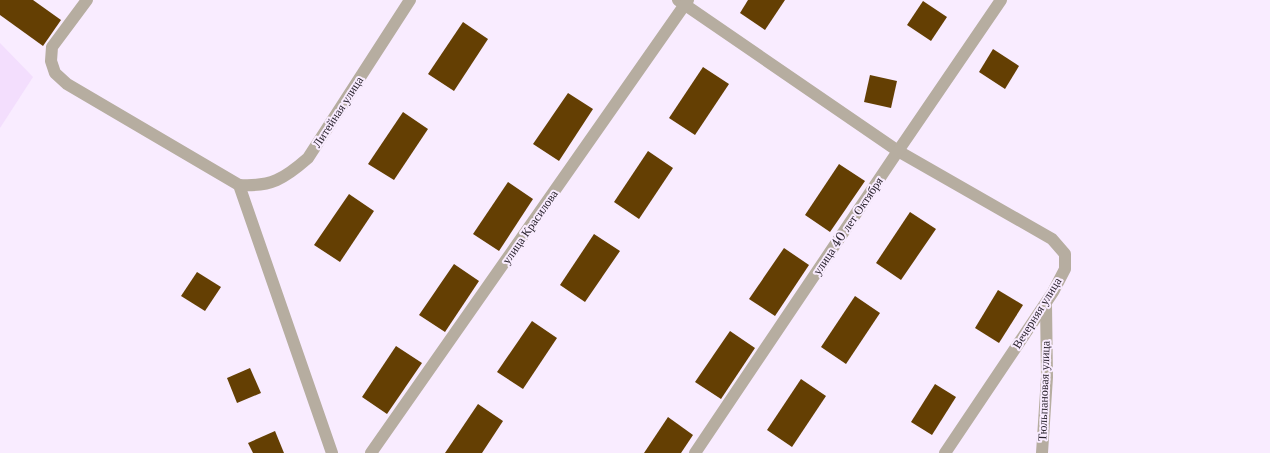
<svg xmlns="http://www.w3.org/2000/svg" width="1270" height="453" font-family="'Libre Baskerville',serif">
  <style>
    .built { fill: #f3defd }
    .building { fill: #643f03 }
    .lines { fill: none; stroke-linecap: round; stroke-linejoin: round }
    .minor { stroke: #b6ada0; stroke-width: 12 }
    .labels { text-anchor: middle; stroke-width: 4; stroke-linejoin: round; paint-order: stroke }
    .street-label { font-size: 12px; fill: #2b242f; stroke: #f9ecff }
  </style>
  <rect width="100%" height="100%" fill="#f9ecff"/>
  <!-- built -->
  <path class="built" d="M 0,43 L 33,77 L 0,128 Z"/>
  <!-- building -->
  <g class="building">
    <path d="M 0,0 L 33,0 L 61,20 L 43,46 L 0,15 Z"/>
    <path d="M 748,0 L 785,0 L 765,30 L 740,13 Z"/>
    <path d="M 923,1 L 947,17 L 931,41 L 907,25 Z"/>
    <path d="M 463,22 L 488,39 L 454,91 L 428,74 Z"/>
    <path d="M 993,49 L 1019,66 L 1005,89 L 979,72 Z"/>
    <path d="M 703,67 L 729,84 L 695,135 L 669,118 Z"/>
    <path d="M 870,75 L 897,81 L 891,108 L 864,102 Z"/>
    <path d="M 568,93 L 593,109 L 559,161 L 533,144 Z"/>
    <path d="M 403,112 L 428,129 L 394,180 L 368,164 Z"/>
    <path d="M 648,151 L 673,168 L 639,219 L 614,202 Z"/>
    <path d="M 839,164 L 865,181 L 830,232 L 805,215 Z"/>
    <path d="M 508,182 L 533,199 L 499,251 L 473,234 Z"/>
    <path d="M 349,194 L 374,211 L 340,262 L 314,245 Z"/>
    <path d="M 910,212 L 936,229 L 901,280 L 876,263 Z"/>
    <path d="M 594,234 L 620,251 L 585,302 L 560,285 Z"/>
    <path d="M 784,248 L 809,265 L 775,316 L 749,299 Z"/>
    <path d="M 454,264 L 479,281 L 445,332 L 419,315 Z"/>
    <path d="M 197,272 L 221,287 L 205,311 L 181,296 Z"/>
    <path d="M 998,290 L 1023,305 L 999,343 L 975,328 Z"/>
    <path d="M 855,296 L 880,313 L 846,364 L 821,347 Z"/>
    <path d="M 532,321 L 557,338 L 523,389 L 497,372 Z"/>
    <path d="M 730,331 L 755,348 L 721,399 L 695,382 Z"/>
    <path d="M 396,346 L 422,363 L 387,414 L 362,397 Z"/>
    <path d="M 250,368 L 261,393 L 237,403 L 227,378 Z"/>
    <path d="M 801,379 L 826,396 L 792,447 L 767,430 Z"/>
    <path d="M 935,384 L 956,397 L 932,435 L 911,422 Z"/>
    <path d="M 478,404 L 503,421 L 482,453 L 445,453 Z"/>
    <path d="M 668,417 L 693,435 L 681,453 L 644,453 Z"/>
    <path d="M 275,431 L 284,453 L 253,453 L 248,443 Z"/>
  </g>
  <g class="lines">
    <!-- minor -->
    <g class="minor">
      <path d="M 87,0 L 52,47 L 51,61 L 55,73 L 67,84 L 239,185 L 332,453"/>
      <path d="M 678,0 L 898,151 L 1052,239 L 1065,254 L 1065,269 L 1053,292 L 945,453"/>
      <path d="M 239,185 C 271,187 284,179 308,158 L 410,0"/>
      <path d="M 371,453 L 688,0"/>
      <path d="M 695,453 L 898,151 L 1001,0"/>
      <path d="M 1042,453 L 1047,377 L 1046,304"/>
    </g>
  </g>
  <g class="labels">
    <!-- street labels -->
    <g class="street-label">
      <text transform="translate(338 112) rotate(-57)" y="4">Литейная улица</text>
      <text transform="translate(848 226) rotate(-56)" y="4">улица 40 лет Октября</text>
      <text transform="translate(530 227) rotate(-55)" y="4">улица Красилова</text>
      <text transform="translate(1037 313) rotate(-58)" y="4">Вечерняя улица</text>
      <text transform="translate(1044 391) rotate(-88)" y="4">Тюльпановая улица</text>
    </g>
  </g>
</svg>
